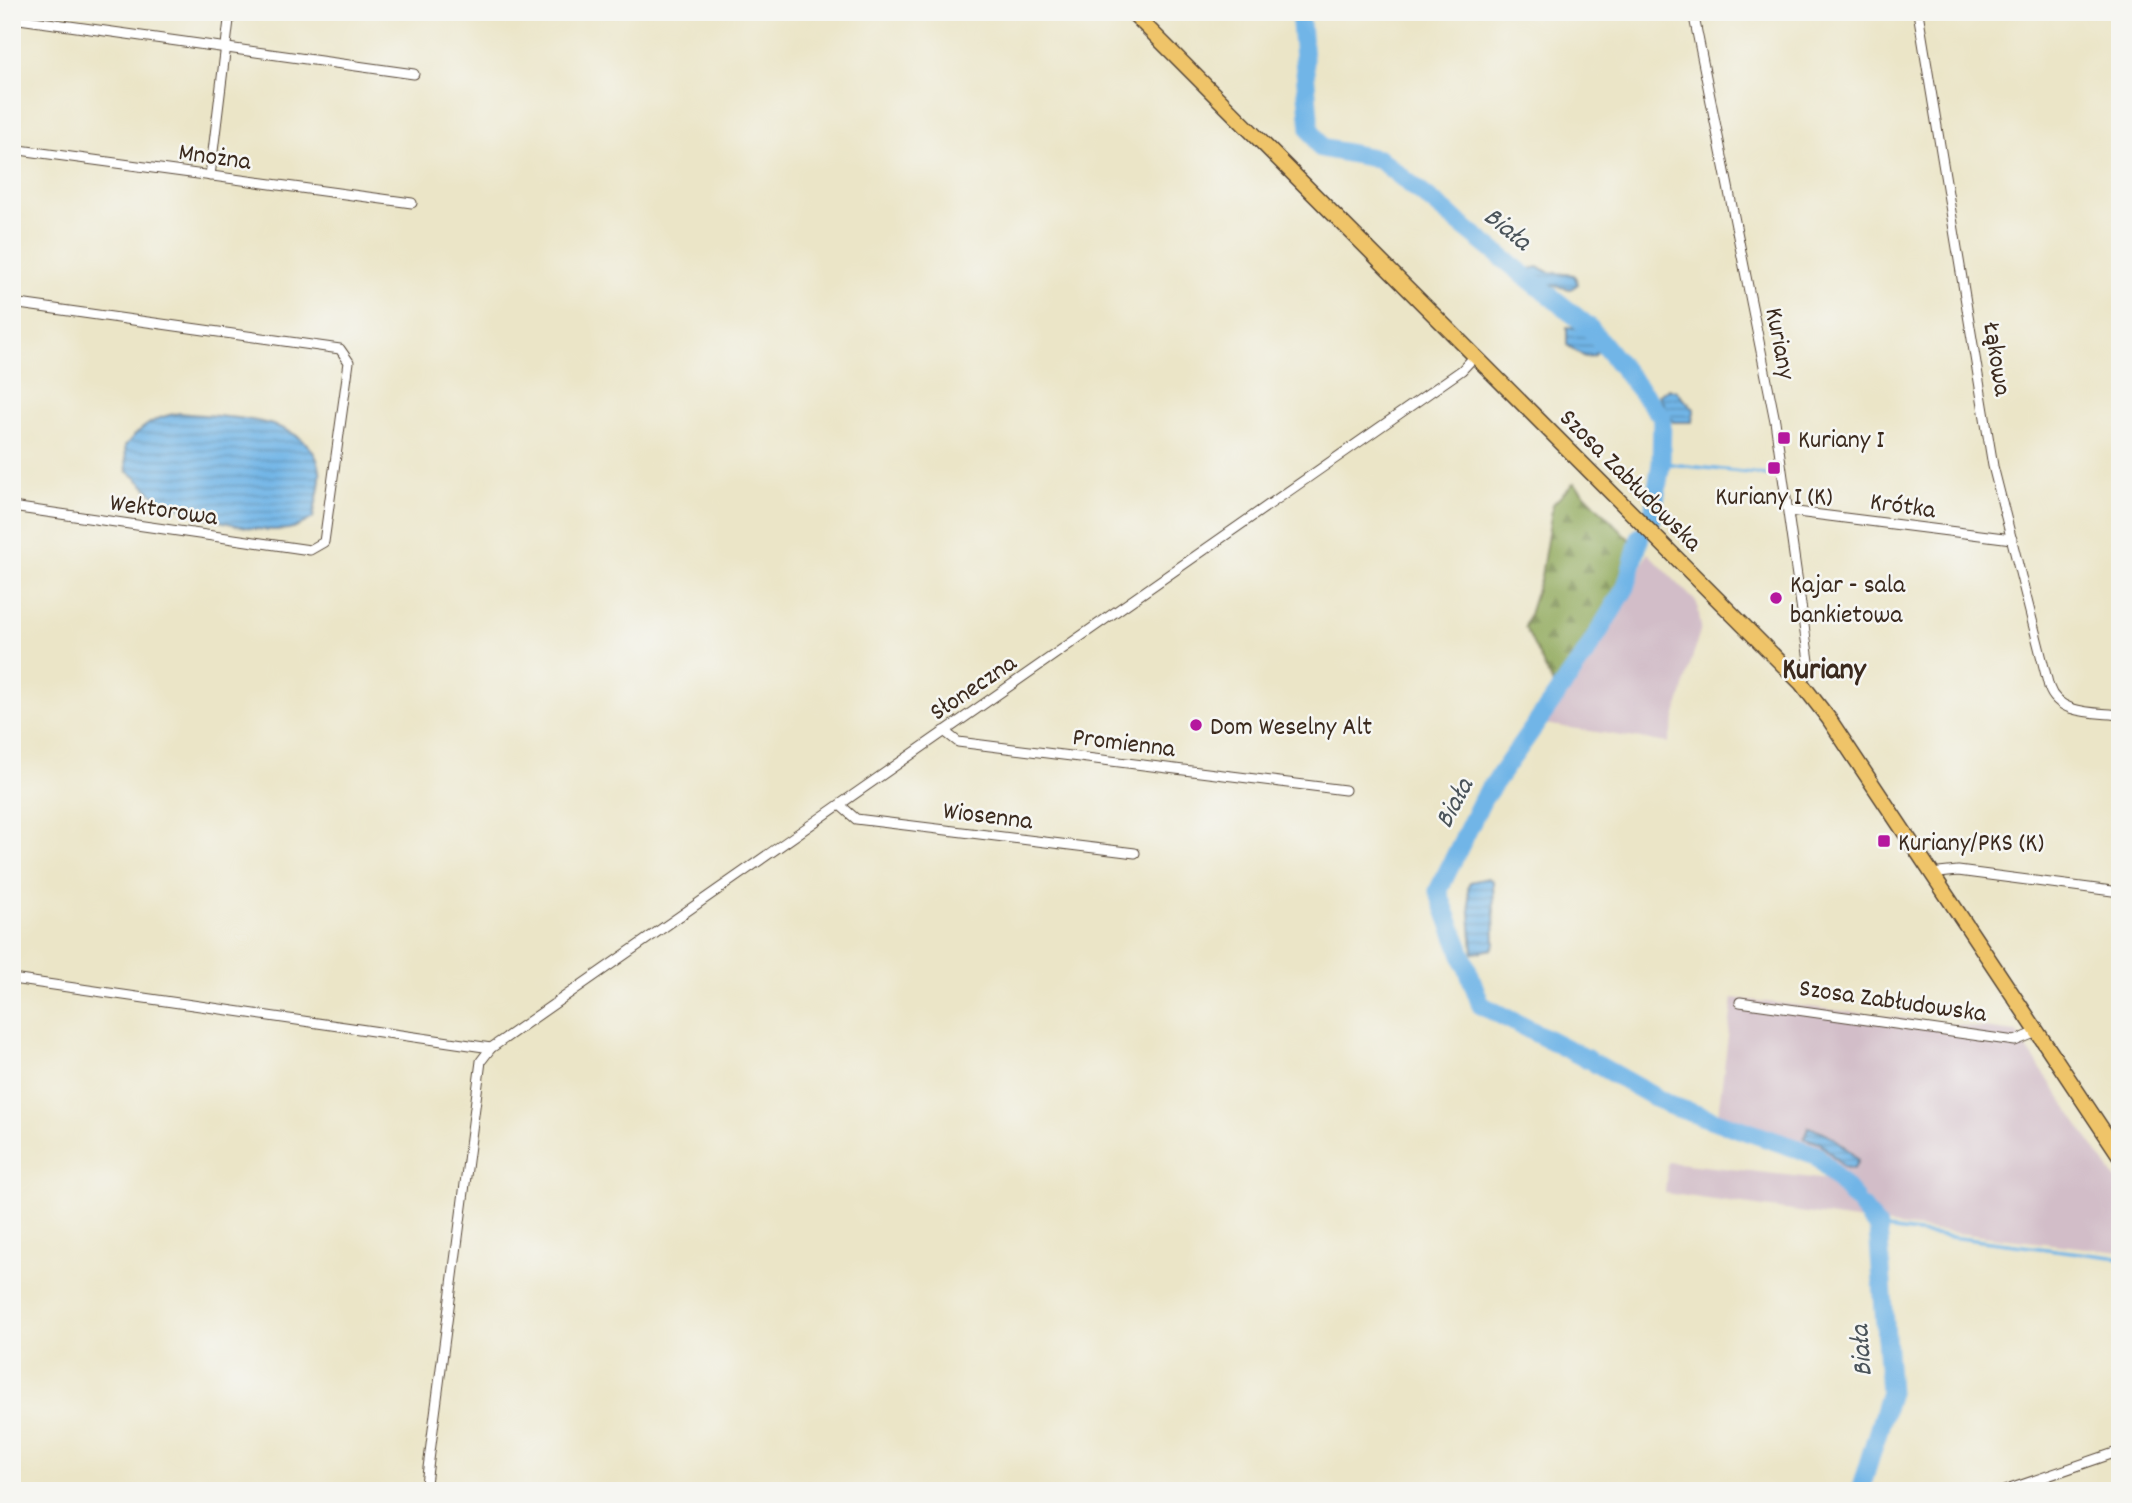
<svg xmlns="http://www.w3.org/2000/svg" width="2132" height="1503" font-family="Dekko,sans-serif">
  <style>
    .industrial { fill: #d2bdc8 }
    .forest { fill: url(#forest-firs); stroke: #64683c; stroke-width: 2 }
    .water { fill: url(#water-rules); stroke: #567082; stroke-width: 2 }
    .lines { fill: none; stroke-linecap: round; stroke-linejoin: round }
    .stream { stroke: #71b5e7; stroke-width: 3.5 }
    .river { stroke: #71b5e7; stroke-width: 19 }
    .minor-casing { stroke: #554637; stroke-width: 11 }
    .trunk-casing { stroke: #554637; stroke-width: 17 }
    .minor { stroke: #fff; stroke-width: 9 }
    .trunk { stroke: #efc469; stroke-width: 14 }
    .poi-dot { fill: #b5179e; stroke: #f6f6f2; stroke-width: 2.5 }
    .labels { text-anchor: middle; stroke-width: 5; stroke-linejoin: round; paint-order: stroke }
    .street-label { font-size: 26px; fill: #3b2a1e; stroke: #f6f6f2 }
    .poi-label { font-size: 26px; fill: #3b2a1e; stroke: #f6f6f2; text-anchor: start }
    .water-label { font-size: 28px; font-style: italic; fill: #4b545a; stroke: #f6f6f2 }
    .quarter-label { font-size: 30px; font-weight: bold; fill: #3b2a1e; stroke: #f6f6f2 }
  </style>
  <defs>
    <pattern id="forest-firs" width="22" height="20" patternUnits="userSpaceOnUse" patternTransform="scale(1.75)"><rect width="22" height="20" fill="#8ea759"/><path d="M5 1l3.5 6h-7zM16 11l3.5 6h-7z" fill="#758849"/></pattern>
    <pattern id="water-rules" width="6" height="5" patternUnits="userSpaceOnUse" patternTransform="scale(1.75)"><rect width="6" height="5" fill="#71b5e7"/><path d="M0 2.5h6" fill="none" stroke="#5e93bb"/></pattern>
  </defs>
  <rect width="100%" height="100%" fill="#f6f6f2"/>
  <filter id="ink" filterUnits="userSpaceOnUse"><feTurbulence type="fractalNoise" baseFrequency=".0143" numOctaves="2"/><feDisplacementMap in="SourceGraphic" scale="14" xChannelSelector="R" yChannelSelector="G"/><feConvolveMatrix kernelMatrix="1 2 1 2 8 2 1 2 1" color-interpolation-filters="sRGB"/></filter>
  <filter id="wash" filterUnits="userSpaceOnUse"><feTurbulence type="fractalNoise" baseFrequency=".00686" numOctaves="4" result="noise"/><feDisplacementMap in="SourceGraphic" scale="28" xChannelSelector="R" yChannelSelector="G"/><feGaussianBlur stdDeviation="1.57" result="paint"/><feColorMatrix in="noise" values="0 0 0 0 0 0 0 0 0 0 0 0 0 0 0 0 0 1.4 0 .05"/><feComposite in="paint" operator="in"/></filter>
  <g filter="url(#wash)">
    <rect width="100%" height="100%" fill="#ebe5c7"/>
    <!-- industrial -->
    <g class="industrial">
      <path d="M 1648,553 L 1697,603 L 1701,627 L 1668,743 L 1544,724 L 1630,591 Z"/>
      <path d="M 1733,998 L 2016,1032 L 2120,1186 L 2120,1252 L 1905,1227 L 1665,1193 L 1668,1162 L 1848,1182 L 1817,1148 L 1718,1114 Z"/>
    </g>
    <!-- forest -->
    <path class="forest" d="M 1574,483 L 1631,541 L 1625,578 L 1587,643 L 1553,685 L 1525,627 L 1541,576 L 1553,504 Z"/>
    <!-- water -->
    <g class="water">
      <path d="M 1538,267 L 1548,272 L 1574,275 L 1578,284 L 1571,289 L 1544,284 L 1530,274 L 1531,269 Z"/>
      <path d="M 1572,327 L 1581,329 L 1598,349 L 1594,356 L 1585,357 L 1567,345 L 1567,328 Z"/>
      <path d="M 1668,389 L 1676,391 L 1694,409 L 1692,422 L 1673,422 L 1659,395 Z"/>
      <path d="M 180,413 C 224,418 309,414 320,469 C 322,483 315,504 313,518 C 305,523 297,528 288,529 C 255,535 190,514 160,499 C 150,494 140,479 127,471 L 125,446 C 140,427 156,416 180,413 Z"/>
      <path d="M 1488,878 L 1493,881 L 1495,944 L 1492,949 L 1473,953 L 1468,886 L 1470,882 Z"/>
      <path d="M 1808,1127 C 1830,1131 1843,1145 1858,1160 L 1854,1169 L 1844,1167 L 1820,1143 L 1804,1138 Z"/>
    </g>
    <g class="lines">
      <!-- stream -->
      <g class="stream">
        <path d="M 1661,463 L 1768,475"/>
        <path d="M 1878,1228 L 2120,1258"/>
      </g>
      <!-- river -->
      <g class="river">
        <path d="M 1300,12 L 1310,129 L 1321,148 L 1379,159 L 1589,327 L 1662,417 L 1661,463 L 1652,519"/>
        <path d="M 1587,1059 L 1481,1005 L 1438,891 L 1483,799 L 1584,656 L 1626,587 L 1640,537"/>
        <path d="M 1596,1064 L 1669,1105 L 1816,1155 L 1855,1199"/>
        <path d="M 1860,1491 L 1890,1392 L 1878,1228 L 1862,1208"/>
      </g>
    </g>
  </g>
  <g filter="url(#ink)">
    <g class="lines">
      <!-- minor casing -->
      <g class="minor-casing">
        <g id="minor">
          <path d="M 1693,12 L 1775,421 L 1810,668 L 1801,683"/>
          <path d="M 1918,12 L 1993,466 L 2049,687 C 2058,715 2094,712 2120,715"/>
          <path d="M 12,18 L 414,74"/>
          <path d="M 12,149 L 412,203"/>
          <path d="M 210,176 L 230,12"/>
          <path d="M 12,303 L 340,349 L 349,362 L 324,542 L 310,550 L 12,507"/>
          <path d="M 1789,511 L 2012,539"/>
          <path d="M 944,731 L 958,742 L 1345,790"/>
          <path d="M 840,805 L 856,819 L 1135,853"/>
          <path d="M 1934,878 L 1939,873 L 1958,871 L 2120,892"/>
          <path d="M 12,979 L 491,1048"/>
          <path d="M 1740,1002 L 2015,1041 L 2037,1032"/>
          <path d="M 425,1491 L 481,1061 L 491,1048 L 1462,370 L 1475,356"/>
          <path d="M 2004,1491 L 2120,1451"/>
        </g>
      </g>
      <!-- trunk casing -->
      <g class="trunk-casing">
        <path id="trunk" d="M 1132,12 L 1801,683 L 1829,719 L 2120,1156"/>
      </g>
      <!-- minor -->
      <use href="#minor" class="minor"/>
      <!-- trunk -->
      <use href="#trunk" class="trunk"/>
    </g>
  </g>
  <!-- markers -->
  <g class="poi-dot">
    <rect x="1777" y="431" width="14" height="14" rx="3.5"/>
    <rect x="1767" y="461" width="14" height="14" rx="3.5"/>
    <circle cx="1776" cy="598" r="7"/>
    <circle cx="1196" cy="725" r="7"/>
    <rect x="1877" y="834" width="14" height="14" rx="3.5"/>
  </g>
  <g class="labels">
    <!-- street labels -->
    <g class="street-label">
      <text transform="translate(215 155) rotate(8)" y="9">Mnożna</text>
      <text transform="translate(1782 343) rotate(79)" y="9">Kuriany</text>
      <text transform="translate(1999 359) rotate(81)" y="9">Łąkowa</text>
      <text transform="translate(1632 479) rotate(45)" y="9">Szosa Zabłudowska</text>
      <text transform="translate(1903 504) rotate(8)" y="9">Krótka</text>
      <text transform="translate(164 508) rotate(8)" y="9">Wektorowa</text>
      <text transform="translate(972 686) rotate(-34)" y="9">Słoneczna</text>
      <text transform="translate(1124 741) rotate(7)" y="9">Promienna</text>
      <text transform="translate(988 814) rotate(7)" y="9">Wiosenna</text>
      <text transform="translate(1893 999) rotate(8)" y="9">Szosa Zabłudowska</text>
    </g>
    <!-- poi labels -->
    <g class="poi-label">
      <text x="1798" y="447">Kuriany I</text>
      <text x="1774" y="504" text-anchor="middle">Kuriany I (K)</text>
      <text x="1790" y="592">Kajar - sala<tspan x="1790" dy="30">bankietowa</tspan></text>
      <text x="1210" y="734">Dom Weselny Alt</text>
      <text x="1898" y="850">Kuriany/PKS (K)</text>
    </g>
    <!-- water labels -->
    <g class="water-label">
      <text transform="translate(1509 227) rotate(39)" y="10">Biała</text>
      <text transform="translate(1452 802) rotate(-62)" y="10">Biała</text>
      <text transform="translate(1859 1351) rotate(-94)" y="10">Biała</text>
    </g>
    <!-- quarter labels -->
    <g class="quarter-label">
      <text x="1824" y="678">Kuriany</text>
    </g>
  </g>
  <!-- margin -->
  <rect width="2132" height="1503" fill="none" stroke="#f6f6f2" stroke-width="42"/>
</svg>
